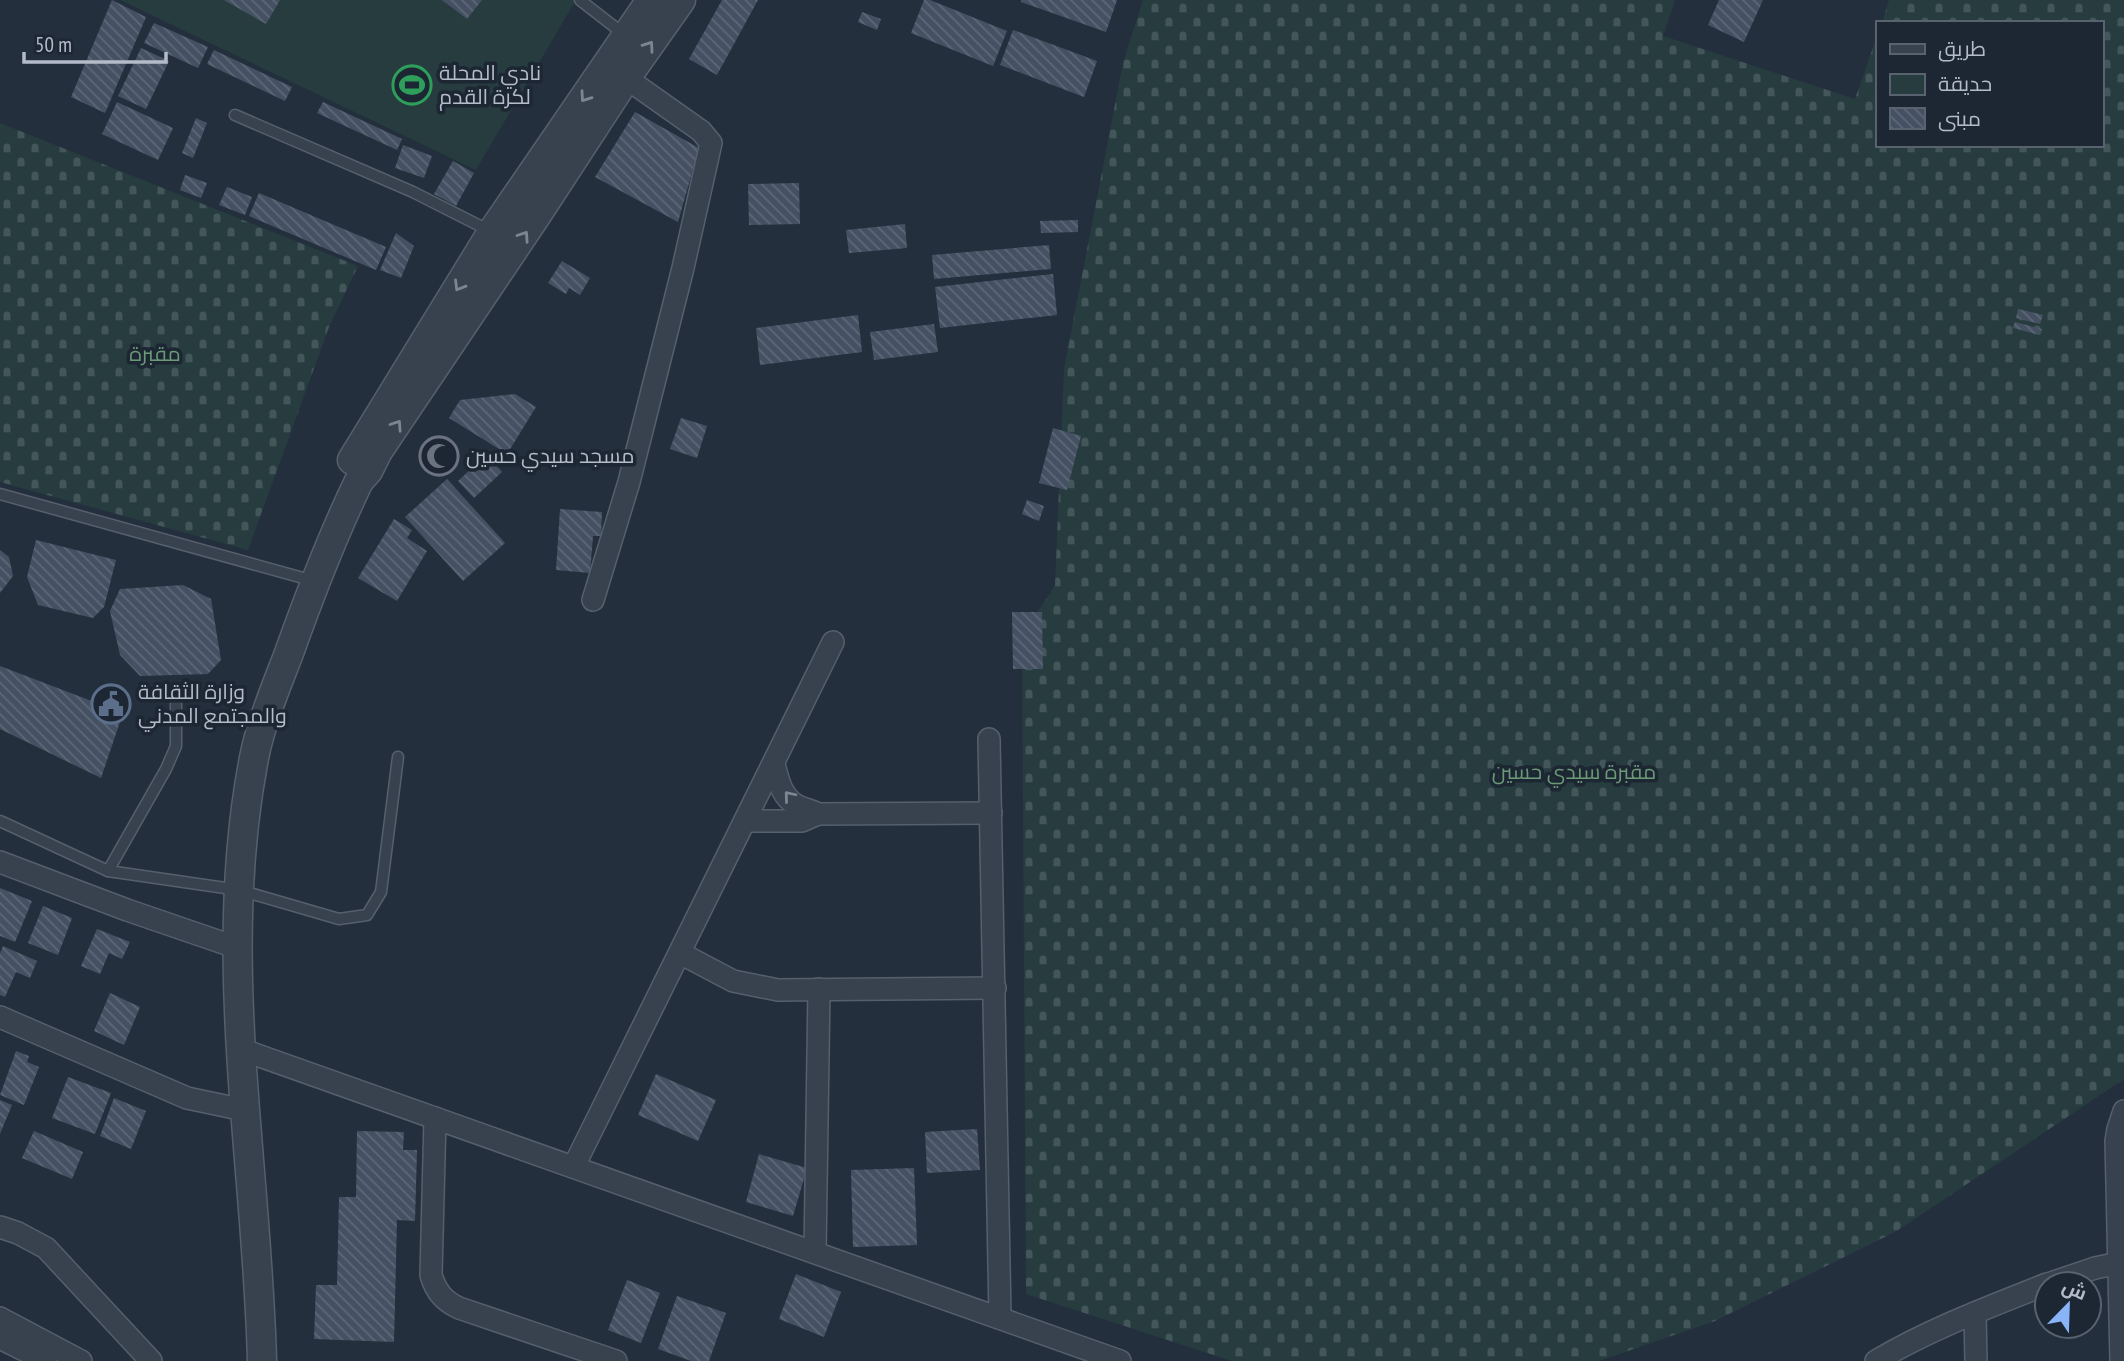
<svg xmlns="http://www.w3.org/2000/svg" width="2124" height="1361" font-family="'PT Sans Narrow',Cairo,sans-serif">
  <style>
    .green { fill: #263c3f }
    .cemetery { fill: url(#cemetery-stones) }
    .building { fill: url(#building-back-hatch) }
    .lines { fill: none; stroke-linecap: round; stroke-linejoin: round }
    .service-casing { stroke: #565f6c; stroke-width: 13 }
    .minor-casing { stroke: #565f6c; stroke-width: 24 }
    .tertiary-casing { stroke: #565f6c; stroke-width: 31 }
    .service { stroke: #38414e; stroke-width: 10 }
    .minor { stroke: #38414e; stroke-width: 21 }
    .tertiary { stroke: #38414e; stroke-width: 28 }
    .oneway { stroke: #7c8592 }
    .labels { text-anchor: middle; stroke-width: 7; stroke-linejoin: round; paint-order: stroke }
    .poi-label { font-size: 21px; fill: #b4bcc9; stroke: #1d2633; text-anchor: start }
    .park-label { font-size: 21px; fill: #6b9a76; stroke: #1d2633 }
  </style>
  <defs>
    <pattern id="cemetery-stones" width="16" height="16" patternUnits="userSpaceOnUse" patternTransform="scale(1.75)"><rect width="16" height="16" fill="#263c3f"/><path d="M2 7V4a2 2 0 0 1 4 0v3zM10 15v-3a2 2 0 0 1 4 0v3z" fill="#435659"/></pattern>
    <pattern id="building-back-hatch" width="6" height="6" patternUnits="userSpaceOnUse" patternTransform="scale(1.75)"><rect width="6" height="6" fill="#455162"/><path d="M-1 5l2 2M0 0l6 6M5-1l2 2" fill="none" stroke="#5d6877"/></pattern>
  </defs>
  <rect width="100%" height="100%" fill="#242f3e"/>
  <!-- green -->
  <path class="green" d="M 120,0 L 576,0 L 476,170 Z"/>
  <!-- cemetery -->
  <g class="cemetery">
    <path d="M 1143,0 L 1675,0 L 1663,36 L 1855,99 L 1877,36 L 1877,145 L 2101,145 L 2101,23 L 1882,23 L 1889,0 L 2124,0 L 2124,1079 L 1895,1232 L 1715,1321 L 1599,1361 L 1232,1361 L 1026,1294 L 1022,634 L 1055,586 L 1064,369 L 1123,63 Z"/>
    <path d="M 0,123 L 358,266 L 329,327 L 248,550 L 0,482 Z"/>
  </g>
  <!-- building -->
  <g class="building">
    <path d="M 112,0 L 146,17 L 105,113 L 71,97 Z"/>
    <path d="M 224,0 L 280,0 L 266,24 Z"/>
    <path d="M 442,0 L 482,0 L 467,19 Z"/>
    <path d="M 722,0 L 758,0 L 717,75 L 689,59 Z"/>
    <path d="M 924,0 L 930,0 L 1007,31 L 993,66 L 911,33 Z"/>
    <path d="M 1021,0 L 1117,0 L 1106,32 L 1021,2 Z"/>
    <path d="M 1719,0 L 1763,0 L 1744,42 L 1708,25 Z"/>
    <path d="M 862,12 L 881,19 L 877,30 L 858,22 Z"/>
    <path d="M 154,23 L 208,47 L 198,68 L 144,43 Z"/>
    <path d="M 1013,30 L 1097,61 L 1084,97 L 1000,65 Z"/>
    <path d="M 141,48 L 169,61 L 146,109 L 118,96 Z"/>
    <path d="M 214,50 L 292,87 L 285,101 L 207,64 Z"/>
    <path d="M 117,102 L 173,128 L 158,160 L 102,134 Z"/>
    <path d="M 323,102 L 402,139 L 397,150 L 317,113 Z"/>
    <path d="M 635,112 L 699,148 L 678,222 L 595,177 Z"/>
    <path d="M 196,118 L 207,123 L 193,158 L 182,153 Z"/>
    <path d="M 403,145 L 432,156 L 424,178 L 395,168 Z"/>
    <path d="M 453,161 L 474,173 L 456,206 L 434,194 Z"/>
    <path d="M 185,175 L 207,183 L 201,198 L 180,190 Z"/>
    <path d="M 799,183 L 800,224 L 749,225 L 748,184 Z"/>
    <path d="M 227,187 L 252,197 L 245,215 L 219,205 Z"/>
    <path d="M 259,193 L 386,247 L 376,270 L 249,216 Z"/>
    <path d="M 1078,220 L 1078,232 L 1041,233 L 1040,221 Z"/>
    <path d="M 905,224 L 907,248 L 849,253 L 846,230 Z"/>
    <path d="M 396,233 L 414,246 L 401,278 L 380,270 Z"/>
    <path d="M 1049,245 L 1051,269 L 934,279 L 932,255 Z"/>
    <path d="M 562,261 L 590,278 L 580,295 L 569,288 L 566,294 L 548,283 Z"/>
    <path d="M 1053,274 L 1057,315 L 940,328 L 935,287 Z"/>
    <path d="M 2018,309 L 2043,315 L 2040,324 L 2016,318 Z"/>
    <path d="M 858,315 L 862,352 L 760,365 L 756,328 Z"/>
    <path d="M 2015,322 L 2042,329 L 2040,335 L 2013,328 Z"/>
    <path d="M 934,324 L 938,352 L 874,360 L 870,332 Z"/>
    <path d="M 515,394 L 536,407 L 507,454 L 449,418 L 460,400 Z"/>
    <path d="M 681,418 L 707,426 L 697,458 L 670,449 Z"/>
    <path d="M 1053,428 L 1081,436 L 1067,490 L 1039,483 Z"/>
    <path d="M 486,455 L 502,472 L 474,498 L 458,481 Z"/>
    <path d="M 447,479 L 505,543 L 463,581 L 405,517 Z"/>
    <path d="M 1027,500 L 1044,506 L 1039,521 L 1022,514 Z"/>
    <path d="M 560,509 L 602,512 L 601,536 L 593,536 L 590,573 L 556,570 Z"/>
    <path d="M 394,519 L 412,530 L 407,538 L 427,551 L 397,601 L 358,578 Z"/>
    <path d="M 36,540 L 116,560 L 104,607 L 93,618 L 38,605 L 27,577 Z"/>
    <path d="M 0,550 L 9,557 L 13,576 L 0,593 Z"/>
    <path d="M 183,585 L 211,599 L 221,660 L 208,674 L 140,676 L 120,655 L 110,611 L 120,589 Z"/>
    <path d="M 1012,612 L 1042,612 L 1043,669 L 1013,669 Z"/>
    <path d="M 0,666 L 123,713 L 101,778 L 0,729 Z"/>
    <path d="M 0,888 L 32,901 L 15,942 L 0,936 Z"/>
    <path d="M 43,906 L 72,918 L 58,955 L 28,943 Z"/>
    <path d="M 97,929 L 130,942 L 122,959 L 109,953 L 100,974 L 81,966 Z"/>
    <path d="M 3,946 L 37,961 L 30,978 L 16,972 L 5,997 L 0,995 L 0,953 Z"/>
    <path d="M 110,993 L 140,1007 L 124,1045 L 94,1031 Z"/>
    <path d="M 16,1051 L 29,1056 L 27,1062 L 39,1067 L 24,1105 L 0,1095 Z"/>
    <path d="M 656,1074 L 716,1100 L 698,1141 L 638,1115 Z"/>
    <path d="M 68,1077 L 111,1093 L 95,1134 L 52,1118 Z"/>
    <path d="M 114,1098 L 146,1111 L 131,1149 L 100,1136 Z"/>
    <path d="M 0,1100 L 12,1105 L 0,1134 Z"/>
    <path d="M 977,1129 L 980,1170 L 927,1173 L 925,1132 Z"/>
    <path d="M 34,1131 L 83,1152 L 72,1179 L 22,1158 Z"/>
    <path d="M 357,1131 L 404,1132 L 403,1150 L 417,1150 L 415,1221 L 397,1220 L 394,1342 L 314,1339 L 316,1285 L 337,1285 L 339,1197 L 356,1197 Z"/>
    <path d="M 759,1154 L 807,1168 L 793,1216 L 746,1202 Z"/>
    <path d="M 914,1168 L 917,1245 L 853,1247 L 851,1170 Z"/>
    <path d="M 796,1274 L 841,1292 L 824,1337 L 779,1319 Z"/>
    <path d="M 627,1280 L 660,1293 L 641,1343 L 608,1330 Z"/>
    <path d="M 677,1296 L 726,1313 L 709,1361 L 691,1361 L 658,1349 Z"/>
  </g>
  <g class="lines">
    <!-- service casing -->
    <g class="service-casing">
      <g id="service">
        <path d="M 580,0 L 625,35"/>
        <path d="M 235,115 L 413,192 L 492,232"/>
        <path d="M 0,494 L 314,581"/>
        <path d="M 0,821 L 108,871 L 239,890 L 339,919 L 367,915 L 381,892 L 398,757"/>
        <path d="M 108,871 L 166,769 L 176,746 L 176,704"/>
      </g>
    </g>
    <!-- minor casing -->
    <g class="minor-casing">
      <g id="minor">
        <path d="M 593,600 L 629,482 L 683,268 L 711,143 L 701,131 L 626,78"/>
        <path d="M 989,739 L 1000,1317"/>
        <path d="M 774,764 C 778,779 781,796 796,805 C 803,809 811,810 818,814 L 991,813"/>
        <path d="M 745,821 L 802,821 L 818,814"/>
        <path d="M 0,862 L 127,910 L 238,948"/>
        <path d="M 680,953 L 733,981 L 778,990 L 995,988"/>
        <path d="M 0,1017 L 187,1098 L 244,1110"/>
        <path d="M 240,1049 L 1120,1361"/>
        <path d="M 435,1118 L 431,1275 C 436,1292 444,1301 459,1308 L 616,1361"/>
        <path d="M 574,1166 L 833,642"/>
        <path d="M 0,1227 L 18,1233 L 46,1248 L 151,1361"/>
        <path d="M 815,1252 L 819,989"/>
        <path d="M 2048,1284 L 2095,1268 L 2124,1262"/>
        <path d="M 1975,1313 L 1976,1361"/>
        <path d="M 0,1318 L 81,1361"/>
        <path d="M 0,1338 L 46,1361"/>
        <path d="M 1876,1361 C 1930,1329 1989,1307 2047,1284"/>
        <path d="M 2121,1361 L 2116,1141 L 2118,1129 L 2124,1111"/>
      </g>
    </g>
    <!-- tertiary casing -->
    <g class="tertiary-casing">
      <g id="tertiary">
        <path d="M 352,460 L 492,232 L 651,0"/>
        <path d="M 262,1361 C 257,1160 215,959 254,758 C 261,722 276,687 289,653 C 310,594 332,537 359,481 L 368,471 L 378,451 L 536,216 L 626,78 L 681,0"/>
      </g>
    </g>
    <!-- service -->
    <use href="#service" class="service"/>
    <!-- minor -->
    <use href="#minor" class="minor"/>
    <!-- tertiary -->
    <use href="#tertiary" class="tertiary"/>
  </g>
  <!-- one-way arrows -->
  <defs><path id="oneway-chevron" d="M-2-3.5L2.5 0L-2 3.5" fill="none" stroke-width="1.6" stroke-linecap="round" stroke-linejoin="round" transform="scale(1.75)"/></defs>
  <g class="oneway">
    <use href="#oneway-chevron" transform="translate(649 46) rotate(-55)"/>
    <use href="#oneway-chevron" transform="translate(585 97) rotate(125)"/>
    <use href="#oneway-chevron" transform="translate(524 236) rotate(-56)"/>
    <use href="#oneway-chevron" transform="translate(459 286) rotate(121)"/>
    <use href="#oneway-chevron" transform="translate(397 425) rotate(-56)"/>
    <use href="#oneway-chevron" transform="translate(789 796) rotate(-130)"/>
  </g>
  <!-- icons -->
  <defs>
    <g id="stadium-ring" transform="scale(2.0125)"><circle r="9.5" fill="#1d2633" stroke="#2e9e5b" stroke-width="1.5"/><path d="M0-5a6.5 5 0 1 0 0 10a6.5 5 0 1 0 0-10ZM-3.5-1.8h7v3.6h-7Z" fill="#2e9e5b"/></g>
    <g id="mosque-ring" transform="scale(2.0125)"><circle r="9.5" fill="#1d2633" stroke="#6b7280" stroke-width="1.5"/><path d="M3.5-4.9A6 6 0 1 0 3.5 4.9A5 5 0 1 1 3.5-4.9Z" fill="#6b7280"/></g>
    <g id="civic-ring" transform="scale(2.0125)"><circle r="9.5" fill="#1d2633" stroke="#5c6f8a" stroke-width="1.5"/><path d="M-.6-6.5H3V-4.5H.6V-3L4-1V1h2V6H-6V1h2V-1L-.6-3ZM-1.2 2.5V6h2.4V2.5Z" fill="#5c6f8a"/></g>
  </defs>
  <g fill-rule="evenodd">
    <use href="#stadium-ring" x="412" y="85"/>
    <use href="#mosque-ring" x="439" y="456"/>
    <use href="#civic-ring" x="111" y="704"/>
  </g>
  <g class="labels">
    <!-- poi labels -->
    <g class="poi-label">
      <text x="439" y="80">نادي المحلة<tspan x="439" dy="24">لكرة القدم</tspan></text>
      <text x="466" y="463">مسجد سيدي حسين</text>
      <text x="138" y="699">وزارة الثقافة<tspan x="138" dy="24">والمجتمع المدني</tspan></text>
    </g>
    <!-- park labels -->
    <g class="park-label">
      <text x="155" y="361">مقبرة</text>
      <text x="1574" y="779">مقبرة سيدي حسين</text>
    </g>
  </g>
  <!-- legend -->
  <rect x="1876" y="21" width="228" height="126" fill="#1d2633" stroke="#59626f" stroke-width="2"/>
  <rect x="1890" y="44" width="35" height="10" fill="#38414e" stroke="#59626f" stroke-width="2"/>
  <text x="1938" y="56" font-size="21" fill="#b4bcc9">طريق</text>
  <rect x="1890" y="74" width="35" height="21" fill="#263c3f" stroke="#59626f" stroke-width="2"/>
  <text x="1938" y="91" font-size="21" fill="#b4bcc9">حديقة</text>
  <rect x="1890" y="108" width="35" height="21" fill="url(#building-back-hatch)" stroke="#59626f" stroke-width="2"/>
  <text x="1938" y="126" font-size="21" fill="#b4bcc9">مبنى</text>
  <!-- north arrow -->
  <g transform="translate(2068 1305) rotate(23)"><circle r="33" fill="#1d2633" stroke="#59626f" stroke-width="2"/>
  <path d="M0-5L12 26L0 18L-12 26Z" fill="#8ab4f8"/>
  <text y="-10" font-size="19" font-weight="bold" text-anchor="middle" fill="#b4bcc9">ش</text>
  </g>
  <!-- scale -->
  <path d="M24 52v10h142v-10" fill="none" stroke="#b4bcc9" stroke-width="3.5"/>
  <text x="35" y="52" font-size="21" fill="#b4bcc9" stroke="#1d2633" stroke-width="5" paint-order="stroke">50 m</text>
</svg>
